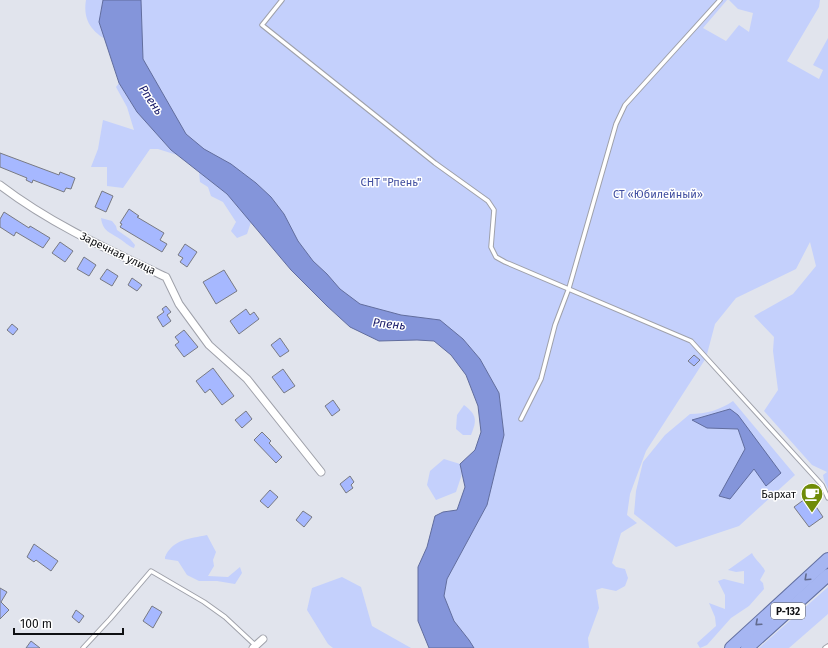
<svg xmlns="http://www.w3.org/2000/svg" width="828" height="648" font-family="'Fira Sans',sans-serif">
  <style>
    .green { fill: #c4d0fc }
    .water { fill: #8495da; stroke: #616d9e }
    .building { fill: #a6b8ff; stroke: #787a83 }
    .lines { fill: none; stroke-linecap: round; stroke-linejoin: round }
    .service-casing { stroke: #9fa1aa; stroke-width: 5.5 }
    .minor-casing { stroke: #9fa1aa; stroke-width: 9 }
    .trunk-casing { stroke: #6370a1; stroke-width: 14 }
    .service { stroke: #fff; stroke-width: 3.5 }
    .minor { stroke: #fff; stroke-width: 7 }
    .trunk { stroke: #a6b6f2; stroke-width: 12 }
    .oneway { stroke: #626b8e }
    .labels { text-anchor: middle; stroke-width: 3; stroke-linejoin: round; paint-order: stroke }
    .shield { fill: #fff; stroke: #57585a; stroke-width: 1 }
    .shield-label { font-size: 10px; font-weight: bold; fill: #0f1013 }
    .park-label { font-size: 11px; fill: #404ea0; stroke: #fff }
    .street-label { font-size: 11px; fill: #0f1013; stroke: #fff }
    .poi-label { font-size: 11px; fill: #0f1013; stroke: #fff; text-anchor: end }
    .water-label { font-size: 12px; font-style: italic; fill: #181a69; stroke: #fff }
  </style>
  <rect width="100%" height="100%" fill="#e1e4ed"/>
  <!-- green -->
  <g class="green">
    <path d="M 86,0 L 103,0 L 99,22 L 105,39 C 90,30 83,18 86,0 Z"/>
    <path d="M 141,0 L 727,0 L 703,28 L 726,41 L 739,25 L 749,32 L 753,13 L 738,9 L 729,0 L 820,0 L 819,7 L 787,61 L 819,79 L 823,70 L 813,65 L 828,38 L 828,489 L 824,480 L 823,475 L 827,472 L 812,465 L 764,411 L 778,390 L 773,351 L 774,337 L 754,316 L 793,294 L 816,266 L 810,242 L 796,269 L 736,298 L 715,324 L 706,358 L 646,451 L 630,494 L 627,515 L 637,523 L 621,533 L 612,563 L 616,567 L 625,569 L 628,578 L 625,586 L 616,591 L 602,588 L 596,590 L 599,608 L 588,638 L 589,648 L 474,648 L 469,640 L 454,621 L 444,596 L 447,579 L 487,505 L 504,435 L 499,393 L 480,359 L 463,339 L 440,320 L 401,315 L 360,304 L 340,289 L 327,274 L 313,261 L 298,241 L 284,214 L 271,197 L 256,183 L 231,164 L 204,149 L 186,134 L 143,59 Z"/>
    <path d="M 119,83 L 137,112 L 171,150 L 177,155 L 158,149 L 150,149 L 123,188 L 107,186 L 107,167 L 91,167 L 98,149 L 103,120 L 134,130 L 127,107 L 116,87 Z"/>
    <path d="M 199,172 L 227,194 L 251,222 L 247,234 L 237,238 L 231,231 L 236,222 L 223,202 L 211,196 L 208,187 L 200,182 Z"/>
    <path d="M 101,218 L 112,221 L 116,226 L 117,230 L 130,239 L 135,245 L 134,248 C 128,246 125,242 120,239 C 110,232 103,232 101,218 Z"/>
    <path d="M 733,401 L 795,475 L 739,526 L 676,547 L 634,514 L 636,491 L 643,462 L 665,435 L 690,414 C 706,414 720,410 733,401 Z"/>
    <path d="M 464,405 C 477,415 477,420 471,435 L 463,435 L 456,429 L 457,415 Z"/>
    <path d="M 444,459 L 460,464 L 462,474 L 456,492 L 436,500 L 427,485 L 430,471 Z"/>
    <path d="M 207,535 L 216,552 L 213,560 L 214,566 L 208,576 L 228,577 L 240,567 L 242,573 L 235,584 L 217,581 L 199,581 L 187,575 L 178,561 L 165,559 L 165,557 C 173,539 189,539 207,535 Z"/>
    <path d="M 752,553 C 755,560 762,564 765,571 L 760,580 L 763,583 L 764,589 L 749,606 L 731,618 L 707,645 L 700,648 L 697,643 L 716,626 L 715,617 L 709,603 L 725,609 L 725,595 L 718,581 L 724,579 L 744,584 L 744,571 L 736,572 L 728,570 Z"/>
    <path d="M 342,577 L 361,587 L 372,626 L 411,648 L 333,648 L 328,644 L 307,610 L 312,588 Z"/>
    <path d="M 828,587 L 828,614 L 789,648 L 759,648 Z"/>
  </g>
  <!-- water -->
  <g class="water">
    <path d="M 103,0 L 141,0 L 143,59 L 186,134 L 204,149 L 231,164 L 256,183 L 271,197 L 284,214 L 298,241 L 313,261 L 327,274 L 340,289 L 360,304 L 401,315 L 440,320 L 463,339 L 480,359 L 499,393 L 504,435 L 487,505 L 447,579 L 444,596 L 454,621 L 469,640 L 474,648 L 429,648 L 418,621 L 418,567 L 427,547 L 435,516 L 443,512 L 457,510 L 465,487 L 460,464 L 475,450 L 481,432 L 478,406 L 466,375 L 451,355 L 434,341 L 417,340 L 379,341 L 350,327 L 327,306 L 291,270 L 227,194 L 171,150 L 137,112 L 119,83 L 99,22 Z"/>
    <path d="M 730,409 L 738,415 L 781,473 L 766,486 L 754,469 L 730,499 L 719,496 L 745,449 L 738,429 L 707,428 L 692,420 Z"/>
  </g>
  <!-- building -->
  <g class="building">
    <path d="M 0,153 L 59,175 L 60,172 L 75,178 L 71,189 L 66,188 L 64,192 L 33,180 L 32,183 L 26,180 L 27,178 L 0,167 Z"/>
    <path d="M 102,191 L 113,196 L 106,212 L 95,207 Z"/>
    <path d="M 129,209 L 139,216 L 137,217 L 164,233 L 160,240 L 167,244 L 162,252 L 120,227 L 122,224 L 120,223 Z"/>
    <path d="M 4,212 L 29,228 L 30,226 L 50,238 L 43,248 L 16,232 L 14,236 L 0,227 L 0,219 Z"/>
    <path d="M 60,242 L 73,251 L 65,262 L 52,253 Z"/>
    <path d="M 185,244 L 197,252 L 187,267 L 180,262 L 183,258 L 178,255 Z"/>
    <path d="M 84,257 L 96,265 L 89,276 L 77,269 Z"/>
    <path d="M 107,269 L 118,276 L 112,286 L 100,279 Z"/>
    <path d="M 224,270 L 237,291 L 216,304 L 203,282 Z"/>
    <path d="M 132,278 L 142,285 L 137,291 L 128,285 Z"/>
    <path d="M 166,306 L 171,312 L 167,315 L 171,321 L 163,327 L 157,317 L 164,312 L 162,309 Z"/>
    <path d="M 246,309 L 250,315 L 254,312 L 259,319 L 239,334 L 230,321 Z"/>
    <path d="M 12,324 L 18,329 L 13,335 L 7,330 Z"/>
    <path d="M 184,330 L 198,347 L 184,357 L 175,345 L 179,342 L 175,337 Z"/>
    <path d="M 280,338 L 289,351 L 280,357 L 271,345 Z"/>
    <path d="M 694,355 L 700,360 L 694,366 L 688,361 Z"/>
    <path d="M 213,368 L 234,396 L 222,405 L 210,389 L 205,393 L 196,381 Z"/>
    <path d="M 283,369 L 295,386 L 284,393 L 272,377 Z"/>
    <path d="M 333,400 L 340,410 L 332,416 L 325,406 Z"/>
    <path d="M 246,411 L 252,419 L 242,428 L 235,420 Z"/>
    <path d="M 262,432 L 271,441 L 269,443 L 282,457 L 276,463 L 254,440 Z"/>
    <path d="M 350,476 L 354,482 L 351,485 L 353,488 L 346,493 L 340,484 Z"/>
    <path d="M 270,490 L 278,497 L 268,508 L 260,501 Z"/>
    <path d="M 809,496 L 823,517 L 809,527 L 794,507 Z"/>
    <path d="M 303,511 L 312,517 L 304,527 L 296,520 Z"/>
    <path d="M 34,544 L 58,561 L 51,571 L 36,560 L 34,562 L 27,557 Z"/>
    <path d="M 0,588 L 7,592 L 1,602 L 9,610 L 0,619 Z"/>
    <path d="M 152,606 L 162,612 L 153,628 L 143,621 Z"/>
    <path d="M 76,610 L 84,616 L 79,623 L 72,617 Z"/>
    <path d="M 31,641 L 40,648 L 26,648 Z"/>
  </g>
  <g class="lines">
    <!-- service casing -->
    <g class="service-casing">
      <g id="service">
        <path d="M 282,0 L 262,25 L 435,163 L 488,201 L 494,210 L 491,247 L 496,257 L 505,262 L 691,341 L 822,485 L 828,498"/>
        <path d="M 521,419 L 541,379 L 555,325 L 569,288 L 616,124 L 625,105 L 720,0"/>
        <path d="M 83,648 L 110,619 L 151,571 L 204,602 L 225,617 L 256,646"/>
        <path d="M 825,648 L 828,646"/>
      </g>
    </g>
    <!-- minor casing -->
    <g class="minor-casing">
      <g id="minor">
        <path d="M 0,185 C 51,224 109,250 166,277 L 179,304 L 209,345 L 247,379 L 321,472"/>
        <path d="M 253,648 L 263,639"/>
      </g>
    </g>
    <!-- trunk casing -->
    <g class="trunk-casing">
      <g id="trunk">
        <path d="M 731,648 L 828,559"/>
        <path d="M 747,648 L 828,575"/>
      </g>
    </g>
    <!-- service -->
    <use href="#service" class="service"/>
    <!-- minor -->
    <use href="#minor" class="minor"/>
    <!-- trunk -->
    <use href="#trunk" class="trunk"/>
  </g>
  <!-- one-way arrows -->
  <defs><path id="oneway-chevron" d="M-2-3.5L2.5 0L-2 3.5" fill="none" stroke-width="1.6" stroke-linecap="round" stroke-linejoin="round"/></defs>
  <g class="oneway">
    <use href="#oneway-chevron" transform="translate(807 578) rotate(137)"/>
    <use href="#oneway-chevron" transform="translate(758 623) rotate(138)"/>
  </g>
  <!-- icons -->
  <defs>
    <g id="cafe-pin" transform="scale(1.15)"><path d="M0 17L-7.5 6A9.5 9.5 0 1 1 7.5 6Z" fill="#708c08" stroke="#fff"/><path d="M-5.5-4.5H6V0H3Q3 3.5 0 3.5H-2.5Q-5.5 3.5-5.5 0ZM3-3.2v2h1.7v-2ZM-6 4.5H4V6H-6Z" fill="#fff"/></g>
  </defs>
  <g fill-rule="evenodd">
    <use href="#cafe-pin" x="812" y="494"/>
  </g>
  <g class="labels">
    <!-- shield labels -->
    <rect class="shield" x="771" y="603" width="34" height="16" rx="3"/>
    <g class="shield-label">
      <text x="788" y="615">Р-132</text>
    </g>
    <!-- park labels -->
    <g class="park-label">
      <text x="391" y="186">СНТ "Рпень"</text>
      <text x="658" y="198">СТ «Юбилейный»</text>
    </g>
    <!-- street labels -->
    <g class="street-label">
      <text transform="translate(118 253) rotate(26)" y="4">Заречная улица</text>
    </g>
    <!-- poi labels -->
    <g class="poi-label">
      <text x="796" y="498">Бархат</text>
    </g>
    <!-- water labels -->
    <g class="water-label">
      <text transform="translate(151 100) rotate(56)" y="4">Рпень</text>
      <text transform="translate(389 324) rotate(6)" y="4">Рпень</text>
    </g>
  </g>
  <!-- scale -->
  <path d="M14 628v6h109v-6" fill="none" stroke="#0f1013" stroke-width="2"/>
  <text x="20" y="628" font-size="12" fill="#0f1013" stroke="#ffffff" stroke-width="3" paint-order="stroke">100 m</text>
</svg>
